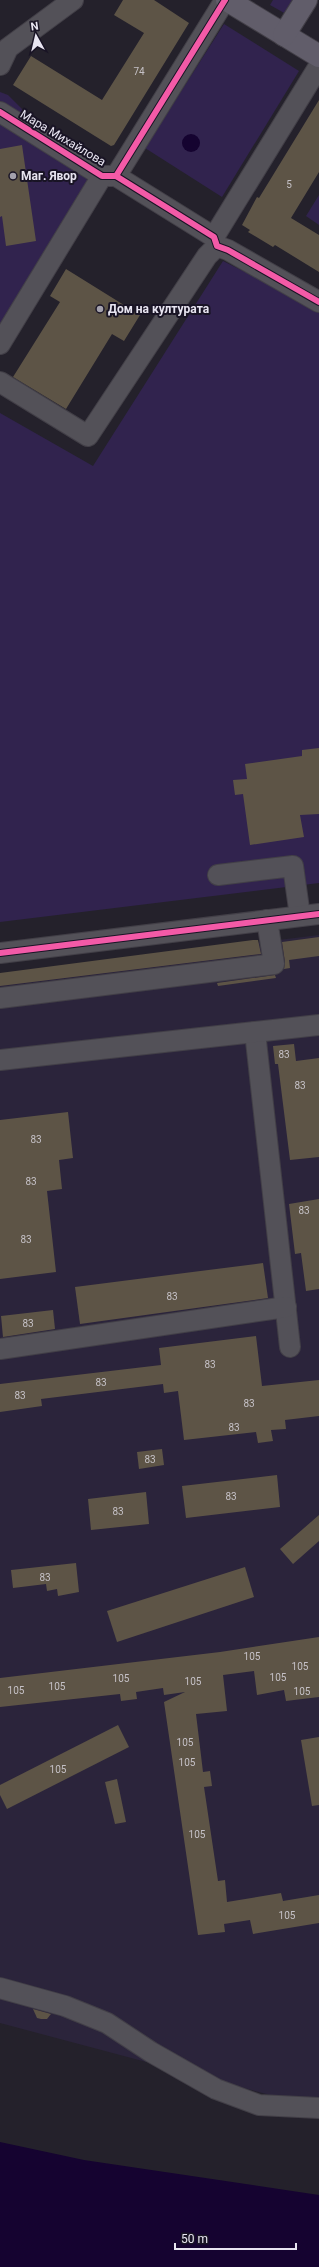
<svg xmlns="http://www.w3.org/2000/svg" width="319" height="2267" font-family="Roboto,sans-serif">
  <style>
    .built { fill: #2b243b }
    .green { fill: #31234e }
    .water { fill: #150330 }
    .building { fill: #5d5446 }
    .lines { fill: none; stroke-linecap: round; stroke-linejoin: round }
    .minor-casing { stroke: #423f47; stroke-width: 22 }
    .major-casing { stroke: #423f47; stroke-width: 24 }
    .minor { stroke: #535158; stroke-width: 20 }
    .major { stroke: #615d6a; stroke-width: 22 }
    .cycleway-casing { stroke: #191425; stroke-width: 8 }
    .cycleway { stroke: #f35aa7; stroke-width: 6 }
    .poi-dot { fill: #a3a0ac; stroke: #191425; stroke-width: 1.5 }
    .labels { text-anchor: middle; stroke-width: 4; stroke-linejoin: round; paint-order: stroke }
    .number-label { font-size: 10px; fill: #c5c1c6 }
    .street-label { font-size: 12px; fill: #e8e5f1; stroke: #191425 }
    .poi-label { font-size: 12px; font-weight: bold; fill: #e8e5f1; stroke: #191425; text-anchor: start }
  </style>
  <rect width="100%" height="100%" fill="#24212b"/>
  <!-- built -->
  <path class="built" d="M 319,935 L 319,2108 L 0,2023 L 0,974 Z"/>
  <!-- green -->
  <g class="green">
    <path d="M 273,0 L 294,0 L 286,14 L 270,5 Z"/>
    <path d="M 224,24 L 299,71 L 222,197 L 145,148 Z"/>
    <path d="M 0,92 L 8,95 L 94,181 L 0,339 Z"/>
    <path d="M 319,195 L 319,225 L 306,216 Z"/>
    <path d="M 223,261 L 319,309 L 319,883 L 0,922 L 0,413 L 93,466 Z"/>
  </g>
  <!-- water -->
  <g class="water">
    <circle cx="191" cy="143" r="9"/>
    <path d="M 0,2142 L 84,2160 L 319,2195 L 319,2267 L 0,2267 Z"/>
  </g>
  <!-- building -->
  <g class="building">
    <path d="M 123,0 L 154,0 L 189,23 L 114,145 L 111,146 L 13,85 L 31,56 L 102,100 L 144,33 L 114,15 Z"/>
    <path d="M 319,100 L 319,172 L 291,218 L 319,235 L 319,272 L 275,245 L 273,247 L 248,232 L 250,230 L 242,225 L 257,197 L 259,198 Z"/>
    <path d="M 22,145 L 36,241 L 6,246 L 2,216 L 0,217 L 0,149 Z"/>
    <path d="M 66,269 L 140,315 L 124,341 L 112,334 L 66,409 L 13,377 L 60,302 L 50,296 Z"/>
    <path d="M 319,748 L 319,814 L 300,815 L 304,837 L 250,845 L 243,794 L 235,795 L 233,780 L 247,779 L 245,764 L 302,756 L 302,750 Z"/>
    <path d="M 319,937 L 319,956 L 289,960 L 290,968 L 284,969 L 285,962 L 282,942 Z"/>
    <path d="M 253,940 L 258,940 L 261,954 L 0,986 L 0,973 Z"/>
    <path d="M 275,975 L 276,978 L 218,986 L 217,983 Z"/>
    <path d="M 294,1044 L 296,1061 L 319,1058 L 319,1157 L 290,1160 L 278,1064 L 275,1064 L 273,1046 Z"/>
    <path d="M 68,1112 L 73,1158 L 59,1160 L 62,1189 L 47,1191 L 56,1272 L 0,1279 L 0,1120 Z"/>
    <path d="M 319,1199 L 319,1289 L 306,1291 L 301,1253 L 295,1254 L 289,1204 Z"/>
    <path d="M 263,1263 L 268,1298 L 80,1324 L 75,1287 Z"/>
    <path d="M 53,1310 L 55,1329 L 3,1337 L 1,1316 Z"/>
    <path d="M 256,1336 L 262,1386 L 319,1380 L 319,1416 L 285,1420 L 286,1429 L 271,1430 L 273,1441 L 258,1443 L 256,1432 L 184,1440 L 178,1391 L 164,1393 L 163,1384 L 41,1399 L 42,1406 L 0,1412 L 0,1384 L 161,1365 L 159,1348 Z"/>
    <path d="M 162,1449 L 164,1465 L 139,1469 L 137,1452 Z"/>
    <path d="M 277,1475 L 280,1507 L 186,1518 L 182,1486 Z"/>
    <path d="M 146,1492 L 149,1524 L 91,1530 L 88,1499 Z"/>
    <path d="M 319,1515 L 319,1541 L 293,1564 L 280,1549 Z"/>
    <path d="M 76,1563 L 79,1592 L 58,1596 L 57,1589 L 47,1591 L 46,1584 L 13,1588 L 11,1570 Z"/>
    <path d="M 245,1567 L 254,1597 L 117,1642 L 107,1611 Z"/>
    <path d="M 319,1637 L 319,1697 L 286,1701 L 284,1690 L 257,1695 L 254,1671 L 223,1675 L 227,1711 L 196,1714 L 203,1772 L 210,1771 L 212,1786 L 204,1787 L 218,1881 L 225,1880 L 227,1902 L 281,1893 L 283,1901 L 319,1895 L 319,1923 L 253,1934 L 250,1920 L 224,1924 L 225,1932 L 198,1935 L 164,1702 L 185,1692 L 164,1695 L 163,1688 L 136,1692 L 137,1699 L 121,1701 L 120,1694 L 0,1707 L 0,1678 L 220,1652 Z"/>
    <path d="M 118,1725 L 129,1747 L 7,1809 L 0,1795 L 0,1785 Z"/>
    <path d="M 319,1737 L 319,1805 L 312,1806 L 301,1740 Z"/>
    <path d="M 117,1779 L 126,1822 L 115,1824 L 105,1782 Z"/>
    <path d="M 33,2009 L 51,2014 L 47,2019 L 41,2019 L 37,2018 Z"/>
  </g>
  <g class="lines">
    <!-- minor casing -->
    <g class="minor-casing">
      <g id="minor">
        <path d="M 0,65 L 8,48 L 73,0"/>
        <path d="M 0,112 L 102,176 L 116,176 L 214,237 L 217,246 L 228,250 L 319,302"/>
        <path d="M 116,176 L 225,0"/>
        <path d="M 214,237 L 319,66"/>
        <path d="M 0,344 L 102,176"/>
        <path d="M 0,382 L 88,436 L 207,256 L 217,246"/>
        <path d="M 218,875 L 293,866 L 300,916"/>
        <path d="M 0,953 L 319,914"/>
        <path d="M 0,998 L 274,964 L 267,920"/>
        <path d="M 255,1032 L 290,1347"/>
        <path d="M 0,1060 L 319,1025"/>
        <path d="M 0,1349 L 286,1307"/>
        <path d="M 0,1988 L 65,2006 L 107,2023 L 151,2052 L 216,2089 L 259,2105 L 319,2108"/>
      </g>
    </g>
    <!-- major casing -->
    <g class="major-casing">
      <g id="major">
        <path d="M 227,0 L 319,56"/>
        <path d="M 284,35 L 306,0"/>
      </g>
    </g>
    <!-- minor -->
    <use href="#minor" class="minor"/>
    <!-- major -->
    <use href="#major" class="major"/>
    <!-- cycleway casing -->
    <g class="cycleway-casing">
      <g id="cycleway">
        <path d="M 0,112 L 102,176 L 116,176 L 214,237 L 217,246 L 228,250 L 319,302"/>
        <path d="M 116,176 L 225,0"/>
        <path d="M 0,953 L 319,914"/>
      </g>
    </g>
    <!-- cycleway -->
    <use href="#cycleway" class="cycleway"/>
  </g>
  <!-- markers -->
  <g class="poi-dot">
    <circle cx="13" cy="176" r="4"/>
    <circle cx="100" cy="309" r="4"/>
  </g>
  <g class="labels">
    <!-- number labels -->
    <g class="number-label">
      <text x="139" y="75">74</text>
      <text x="289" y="188">5</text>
      <text x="284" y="1058">83</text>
      <text x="300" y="1089">83</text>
      <text x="36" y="1143">83</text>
      <text x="31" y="1185">83</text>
      <text x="304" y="1214">83</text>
      <text x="26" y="1243">83</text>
      <text x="172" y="1300">83</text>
      <text x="28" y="1327">83</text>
      <text x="210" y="1368">83</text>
      <text x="101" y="1386">83</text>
      <text x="20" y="1399">83</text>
      <text x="249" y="1407">83</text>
      <text x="234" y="1431">83</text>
      <text x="150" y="1463">83</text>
      <text x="231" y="1500">83</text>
      <text x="118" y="1515">83</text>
      <text x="45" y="1581">83</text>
      <text x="252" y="1660">105</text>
      <text x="300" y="1670">105</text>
      <text x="278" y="1681">105</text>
      <text x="121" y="1682">105</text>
      <text x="193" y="1685">105</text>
      <text x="57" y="1690">105</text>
      <text x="16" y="1694">105</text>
      <text x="302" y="1695">105</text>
      <text x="185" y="1746">105</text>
      <text x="187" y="1766">105</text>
      <text x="58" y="1773">105</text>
      <text x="197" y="1838">105</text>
      <text x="287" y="1919">105</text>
    </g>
    <!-- street labels -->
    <g class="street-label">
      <text transform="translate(63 138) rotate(31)" y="4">Мара Михайлова</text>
    </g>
    <!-- poi labels -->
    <g class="poi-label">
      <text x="21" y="180">Маг. Явор</text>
      <text x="108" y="313">Дом на културата</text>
    </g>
  </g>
  <!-- north arrow -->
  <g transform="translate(36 36) rotate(352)" stroke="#191425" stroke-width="3" paint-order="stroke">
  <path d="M0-3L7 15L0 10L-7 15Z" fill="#e8e5f1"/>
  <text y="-6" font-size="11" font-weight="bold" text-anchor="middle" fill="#e8e5f1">N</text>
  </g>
  <!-- scale -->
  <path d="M175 2243v6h121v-6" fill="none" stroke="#e8e5f1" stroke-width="2"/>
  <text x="181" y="2243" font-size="12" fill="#e8e5f1" stroke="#191425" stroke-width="3" paint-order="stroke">50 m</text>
</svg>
